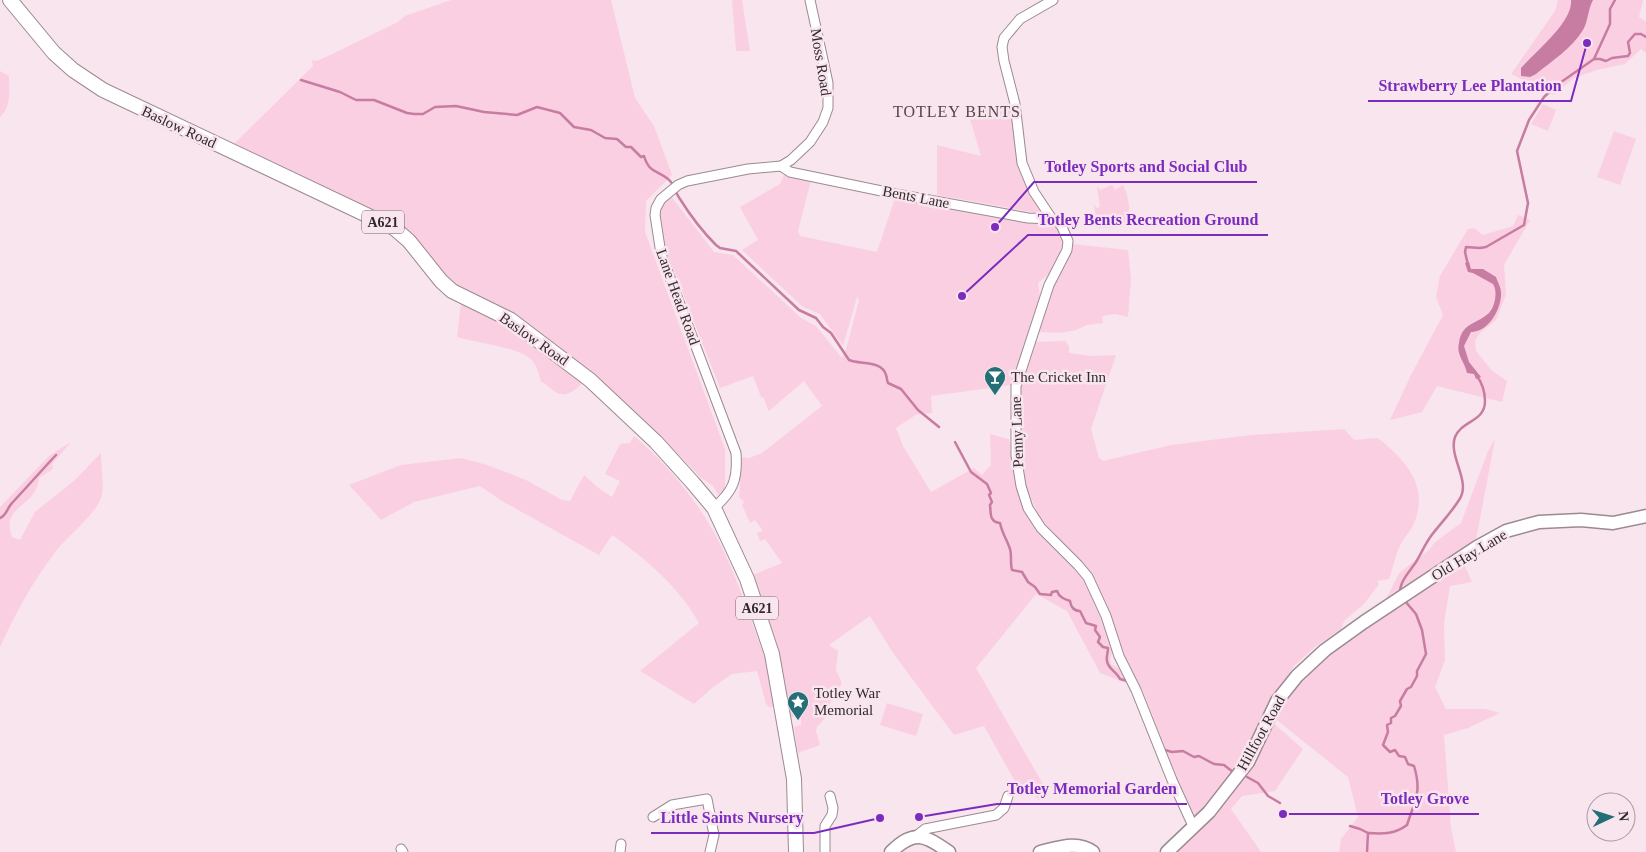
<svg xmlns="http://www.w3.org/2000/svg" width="1646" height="852" font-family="'Times New Roman',serif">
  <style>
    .green { fill: #fbcfe2 }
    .water { fill: #c77ca1 }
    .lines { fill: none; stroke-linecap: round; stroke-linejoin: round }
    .stream { stroke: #c77ca1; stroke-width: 2.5 }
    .street-casing { stroke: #9b8a92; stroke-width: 11 }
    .secondary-casing { stroke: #9b8a92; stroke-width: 15 }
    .primary-casing { stroke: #9b8a92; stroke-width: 16 }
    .street { stroke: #fff; stroke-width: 9 }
    .secondary { stroke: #fff; stroke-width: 12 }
    .primary { stroke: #fff; stroke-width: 14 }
    .labels { text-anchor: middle; stroke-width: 5; stroke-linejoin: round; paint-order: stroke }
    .shield { fill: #f8e5ed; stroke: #6d6267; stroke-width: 1 }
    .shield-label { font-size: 14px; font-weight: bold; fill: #312a2d }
    .street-label { font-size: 15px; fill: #312a2d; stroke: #f8e5ed }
    .poi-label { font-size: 15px; fill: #312a2d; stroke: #f8e5ed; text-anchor: start }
    .neighbourhood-label { font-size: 16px; letter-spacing: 1px; fill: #54444b; stroke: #f8e5ed }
    .leader { fill: none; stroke: #7b2cbf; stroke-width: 2 }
    .callout-dot { fill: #7b2cbf; stroke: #f8e5ed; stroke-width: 2 }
    .callout-label { font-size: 16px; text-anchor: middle; font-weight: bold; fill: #7b2cbf; stroke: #f8e5ed; stroke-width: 5; stroke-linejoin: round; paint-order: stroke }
  </style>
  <rect width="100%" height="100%" fill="#f8e5ed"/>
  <!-- green -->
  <g class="green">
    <path d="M 451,0 L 611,0 L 635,98 L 654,126 L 672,175 L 646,201 L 645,232 L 725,449 L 725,492 L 719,496 L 713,486 L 700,477 L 683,459 L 601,384 L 453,284 L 419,245 L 233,145 L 313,66 L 312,60 L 316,61 L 326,57 L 398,22 L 405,16 Z"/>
    <path d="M 732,0 L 742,0 L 750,51 L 736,51 Z"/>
    <path d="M 1558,0 L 1643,0 L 1639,17 L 1646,22 L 1646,53 L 1641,49 L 1625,64 L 1597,70 L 1574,78 L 1554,95 L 1511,74 L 1555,11 Z"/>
    <path d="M 0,71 L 9,76 C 9,91 12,106 0,117 Z"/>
    <path d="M 1543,104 L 1556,110 L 1548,131 L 1531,124 Z"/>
    <path d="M 1011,105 L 1021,176 L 1043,214 L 937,195 L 937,145 L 981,156 L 968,112 Z"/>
    <path d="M 1614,131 L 1636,139 L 1620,185 L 1597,177 Z"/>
    <path d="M 785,173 L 811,180 L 798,231 L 800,236 L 877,252 L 895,198 L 1047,223 L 1059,231 L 1063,245 L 1052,271 L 1038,283 L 1040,297 L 1012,385 L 931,396 L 932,413 L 917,414 L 896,428 L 903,446 L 931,492 L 974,468 L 982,475 L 991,465 L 990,434 L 1009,439 L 1015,481 L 1026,512 L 1037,531 L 1085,578 L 1113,650 L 1110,659 L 1111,664 L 1123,671 L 1129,684 L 1100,673 L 1067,611 L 1036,594 L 976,668 L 1047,791 L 1040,800 L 1017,785 L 984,726 L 954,735 L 893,653 L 870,616 L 829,645 L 838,651 L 836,670 L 841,681 L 841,685 L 832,698 L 824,719 L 817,727 L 816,731 L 820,745 L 798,753 L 794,727 L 801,725 L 801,716 L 791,717 L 781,667 L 753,575 L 782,563 L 765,539 L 760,541 L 757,533 L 763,531 L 755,520 L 750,523 L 742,505 L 744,502 L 739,497 C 741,483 740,470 741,457 L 749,458 L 762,453 L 822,406 L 804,381 L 769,411 L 763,397 L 761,397 L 753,376 L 720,388 L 664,245 L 659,214 L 662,206 L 670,195 L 714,252 L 733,255 L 801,318 L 816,326 L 842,358 L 847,346 L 859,300 L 857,297 L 843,346 L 820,314 L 803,307 L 742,250 L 758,240 L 740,207 L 780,184 Z"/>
    <path d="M 1112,185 L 1115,190 L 1123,185 C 1129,198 1136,223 1115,227 C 1110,228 1104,228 1099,228 L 1093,203 L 1096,208 L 1100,207 L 1097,186 L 1100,190 Z"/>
    <path d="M 1518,215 L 1530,220 L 1504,265 L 1506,295 L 1496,320 L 1480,333 L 1475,341 L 1476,351 L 1485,362 L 1491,370 L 1507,381 L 1502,402 L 1437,386 L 1422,412 L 1390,420 L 1411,375 L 1443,315 L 1436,297 L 1440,276 L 1468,229 L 1474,228 L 1483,235 L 1513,226 Z"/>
    <path d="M 1073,244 L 1128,250 L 1131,279 L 1128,317 L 1115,314 L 1102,316 L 1103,323 L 1087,325 L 1076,330 L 1060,333 L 1038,332 C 1042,319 1044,305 1049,293 C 1057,276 1070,263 1073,244 Z"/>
    <path d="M 461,303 L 507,324 L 585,381 C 574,391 565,401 550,388 C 546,385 546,383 541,382 C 539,376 538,368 534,363 C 525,347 475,343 457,337 Z"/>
    <path d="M 1065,341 L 1069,346 L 1069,353 L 1092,356 L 1116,355 L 1091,429 L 1099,458 L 1103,461 L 1171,445 L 1251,435 L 1344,429 L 1354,440 L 1378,438 C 1405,460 1430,486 1414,523 C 1411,531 1403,538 1400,546 C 1395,556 1393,568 1389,579 L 1377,581 L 1379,584 L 1364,604 L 1344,621 L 1341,629 L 1316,646 L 1294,666 L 1267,707 L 1245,753 L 1233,772 L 1198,815 L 1193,815 L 1189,811 L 1145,696 L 1124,653 L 1108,608 L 1086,568 L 1040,518 L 1025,484 L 1021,458 L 1018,407 L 1022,382 L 1035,342 Z"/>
    <path d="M 634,436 C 671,467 704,509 725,554 C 743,593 756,635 771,675 L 774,695 L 774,705 L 771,708 L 766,704 L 757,671 L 732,674 L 713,687 L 694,704 L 640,671 L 699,623 C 679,587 646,559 612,535 L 599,555 L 502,501 L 480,486 L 414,502 L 381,520 L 349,485 L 401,465 L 461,458 L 487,465 L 526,480 L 562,500 L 570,501 L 584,475 L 597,487 L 612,497 L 620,481 L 605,474 L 620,444 L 630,443 Z"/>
    <path d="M 1495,439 L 1475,545 L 1385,601 L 1399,573 L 1430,549 L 1434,543 L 1461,523 L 1488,451 Z"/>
    <path d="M 71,442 L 52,464 L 53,469 L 39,478 C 36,509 0,504 12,537 L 20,540 L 35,512 L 75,480 L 101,453 C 101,465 104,485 102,495 C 97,514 68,535 56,551 C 33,581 15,614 0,647 L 0,507 L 49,456 Z"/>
    <path d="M 1463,562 L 1472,582 L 1450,586 L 1444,623 L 1445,660 L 1435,687 L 1446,709 L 1485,709 L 1500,713 L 1468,728 L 1444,735 L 1451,828 L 1456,852 L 1339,852 L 1341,839 L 1358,817 L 1348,777 L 1273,717 L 1303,676 L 1340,646 Z"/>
    <path d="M 887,703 L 923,714 L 916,736 L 880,725 Z"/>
    <path d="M 1270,720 L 1303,749 L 1275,791 L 1242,796 L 1231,809 L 1261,852 L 1175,852 L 1238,787 L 1252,760 Z"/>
  </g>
  <!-- water -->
  <g class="water">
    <path d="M 1571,0 L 1593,0 C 1588,9 1588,22 1583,30 C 1572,48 1552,61 1536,74 L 1530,77 L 1521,76 L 1521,68 C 1535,52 1573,22 1571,0 Z"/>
    <path d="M 1469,262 L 1471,269 L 1483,269 L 1496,277 C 1498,283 1502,289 1501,296 C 1500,311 1488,332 1471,332 L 1464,346 L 1469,362 L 1481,377 L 1476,379 L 1474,374 L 1467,373 C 1465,362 1456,355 1459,343 C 1462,322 1476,325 1489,313 C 1495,307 1498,291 1493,284 L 1473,273 L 1468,272 L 1465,263 Z"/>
  </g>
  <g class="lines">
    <!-- stream -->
    <g class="stream">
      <path d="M 1594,59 L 1600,59 L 1606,61 L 1612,58 L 1628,56 L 1630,53 L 1628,42 L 1635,34 L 1641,34 L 1646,37"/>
      <path d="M 301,80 L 340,92 L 356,100 L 374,100 L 407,113 L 414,114 L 423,114 L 435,107 L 456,106 L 484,112 L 517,115 L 537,107 L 560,113 L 574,127 L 591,130 L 605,138 L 617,139 L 626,147 L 631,147 L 641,157 L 644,156 C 649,173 657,170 668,179 C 675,184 675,193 680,199 C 690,215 703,232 716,245 L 720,248 L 736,251 L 799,310 L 816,318 L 823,327 L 831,333 L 849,360 C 860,365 882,360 886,375 C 887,378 887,381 888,383 L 901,389 L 918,410 L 939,427"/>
      <path d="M 1468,265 L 1465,252 L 1466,247 L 1480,248 L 1486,247 L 1524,225 L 1528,203 L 1517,151 L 1529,120 L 1544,97 L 1557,85 L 1594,59 L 1610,24 L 1610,9 L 1615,0"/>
      <path d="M 955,442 L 971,472 L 987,484 L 991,493 L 989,495 L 992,502 L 990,505 C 991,513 989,522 1000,523 C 1002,533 1007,540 1010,549 C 1012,556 1010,563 1012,570 L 1022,572 L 1028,582 L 1035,587 L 1040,594 L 1051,595 L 1052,592 L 1057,591 C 1059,597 1064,599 1070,601 C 1071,608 1074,611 1080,611 L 1086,623 L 1096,626 L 1095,630 L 1100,637 L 1098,642 L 1103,647 L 1108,648 C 1108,653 1106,657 1107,661 C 1108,669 1117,672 1120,679 L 1128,681"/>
      <path d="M 0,518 C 7,515 7,508 12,503 C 27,487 41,471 56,455"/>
      <path d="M 1400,592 C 1400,581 1410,571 1416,562 C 1421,554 1425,544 1431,536 C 1440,524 1451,513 1459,500 C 1472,482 1448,457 1455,437 C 1462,420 1485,422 1485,401 C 1485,391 1482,383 1477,376"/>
      <path d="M 1165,750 L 1172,752 L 1183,751 L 1194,757 L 1199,756 L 1214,764 L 1224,765 L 1233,772"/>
      <path d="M 1247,777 L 1258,783 L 1268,796 L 1280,803"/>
      <path d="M 1350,826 L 1360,829 L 1368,833"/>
      <path d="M 1367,852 L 1368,833 C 1384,834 1395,834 1407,825 C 1415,800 1422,792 1414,766 L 1408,764 L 1405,757 L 1399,756 L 1395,750 L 1390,752 L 1383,745 L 1388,732 L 1387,725 L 1391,723 L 1391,718 L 1395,716 L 1401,706 L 1400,701 L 1407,689 L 1411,687 L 1417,676 L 1417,671 L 1426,654 L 1422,630 L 1416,614 L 1405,601"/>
    </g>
    <!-- street casing -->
    <g class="street-casing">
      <g id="street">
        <path d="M 781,166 L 790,172 L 896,194 L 1028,218 L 1052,219 L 1058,222 L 1062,227 L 1068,241 L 1067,250 L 1049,285 L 1016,386 L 1016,455 L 1021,486 L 1028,508 L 1041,528 L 1078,565 L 1088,577 L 1106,616 L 1119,656 L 1136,690 L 1172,780 L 1193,826"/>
        <path d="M 1052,219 L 1034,192 L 1022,163 L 1015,104 L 1004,61 L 1002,47 L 1004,38 L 1020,19 L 1053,0"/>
        <path d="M 714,508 C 733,491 738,480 736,453 L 661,254 L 655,215 L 656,208 L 661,199 L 678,185 L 687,181 L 748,169 L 781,166 L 791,160 L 810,142 L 823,122 L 828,108 L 828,83 L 810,0"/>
        <path d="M 653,817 L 672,805 L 707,799 L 714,835 L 710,852"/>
        <path d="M 915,837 L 925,829 L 996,815 L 1004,808 L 1008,796"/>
        <path d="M 401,849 L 403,852"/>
        <path d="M 620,852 L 621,844"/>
        <path d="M 825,852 L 825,826 L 832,815 L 833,808 L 830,796"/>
      </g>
    </g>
    <!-- secondary casing -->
    <g class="secondary-casing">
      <g id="secondary">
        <path d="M 891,852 C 915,829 924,835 949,852"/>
        <path d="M 1040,852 C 1058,848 1077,840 1093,852"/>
        <path d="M 1167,852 L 1209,812 L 1248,762 L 1277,701 L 1297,676 L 1325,650 L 1364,622 L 1477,547 L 1506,531 L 1539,522 L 1581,520 L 1613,523 L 1646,516"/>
      </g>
    </g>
    <!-- primary casing -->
    <g class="primary-casing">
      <path id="primary" d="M 10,0 L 54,53 L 73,70 L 103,90 L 394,228 L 409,241 L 441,281 L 452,291 L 511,320 L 590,380 L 656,442 L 693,483 L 714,508 L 747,579 L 772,654 L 794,779 L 796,852"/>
    </g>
    <!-- street -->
    <use href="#street" class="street"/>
    <!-- secondary -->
    <use href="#secondary" class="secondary"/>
    <!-- primary -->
    <use href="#primary" class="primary"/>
  </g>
  <!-- icons -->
  <defs>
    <g id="bar-pin" transform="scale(1.125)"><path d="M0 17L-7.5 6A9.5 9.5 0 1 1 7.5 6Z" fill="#246f75" stroke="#f8e5ed"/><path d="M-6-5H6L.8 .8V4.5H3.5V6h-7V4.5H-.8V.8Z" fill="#fff"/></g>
    <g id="sight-pin" transform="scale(1.125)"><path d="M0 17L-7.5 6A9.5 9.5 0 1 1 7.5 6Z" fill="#246f75" stroke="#f8e5ed"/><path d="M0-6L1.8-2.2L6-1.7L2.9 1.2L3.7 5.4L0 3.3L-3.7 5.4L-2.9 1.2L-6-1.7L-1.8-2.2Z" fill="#fff"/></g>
  </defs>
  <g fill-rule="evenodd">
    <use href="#bar-pin" x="995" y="377"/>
    <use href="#sight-pin" x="798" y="702"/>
  </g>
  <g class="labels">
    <!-- shield labels -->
    <g class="shield">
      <rect x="362" y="210.5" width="42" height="23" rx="4"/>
      <rect x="736" y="596.5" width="42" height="23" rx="4"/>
    </g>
    <g class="shield-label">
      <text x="383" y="227">A621</text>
      <text x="757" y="613">A621</text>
    </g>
    <!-- street labels -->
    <g class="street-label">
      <text transform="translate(821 62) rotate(81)" y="5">Moss Road</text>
      <text transform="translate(179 127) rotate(25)" y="5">Baslow Road</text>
      <text transform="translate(916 197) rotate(11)" y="5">Bents Lane</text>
      <text transform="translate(678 297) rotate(70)" y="5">Lane Head Road</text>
      <text transform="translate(534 339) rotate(35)" y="5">Baslow Road</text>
      <text transform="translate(1017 432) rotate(-92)" y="5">Penny Lane</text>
      <text transform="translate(1469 555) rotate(-31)" y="5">Old Hay Lane</text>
      <text transform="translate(1261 733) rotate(-61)" y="5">Hillfoot Road</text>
    </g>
    <!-- poi labels -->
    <g class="poi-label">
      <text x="1011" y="382">The Cricket Inn</text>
      <text x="814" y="698">Totley War<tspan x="814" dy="17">Memorial</tspan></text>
    </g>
    <!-- neighbourhood labels -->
    <g class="neighbourhood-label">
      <text x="957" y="117">TOTLEY BENTS</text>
    </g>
  </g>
  <!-- callouts -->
  <path class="leader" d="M1587 43L1571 101H1368M995 227L1034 182H1257M962 296L1028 235H1268M919 817L997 804H1187M1283 814L1371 814H1479M880 818L814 833H651"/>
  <g class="callout-dot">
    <circle cx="1587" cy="43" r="5"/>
    <circle cx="995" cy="227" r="5"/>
    <circle cx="962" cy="296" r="5"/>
    <circle cx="919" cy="817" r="5"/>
    <circle cx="1283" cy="814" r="5"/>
    <circle cx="880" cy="818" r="5"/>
  </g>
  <g class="callout-label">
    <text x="1470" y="91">Strawberry Lee Plantation</text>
    <text x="1146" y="172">Totley Sports and Social Club</text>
    <text x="1148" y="225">Totley Bents Recreation Ground</text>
    <text x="1092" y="794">Totley Memorial Garden</text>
    <text x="1425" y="804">Totley Grove</text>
    <text x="732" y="823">Little Saints Nursery</text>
  </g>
  <!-- north arrow -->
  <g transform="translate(1611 817) rotate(86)"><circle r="24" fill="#f8e5ed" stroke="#a89aa0"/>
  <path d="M0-4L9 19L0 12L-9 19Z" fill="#246f75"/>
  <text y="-8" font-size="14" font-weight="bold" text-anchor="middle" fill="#312a2d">N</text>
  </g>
</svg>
